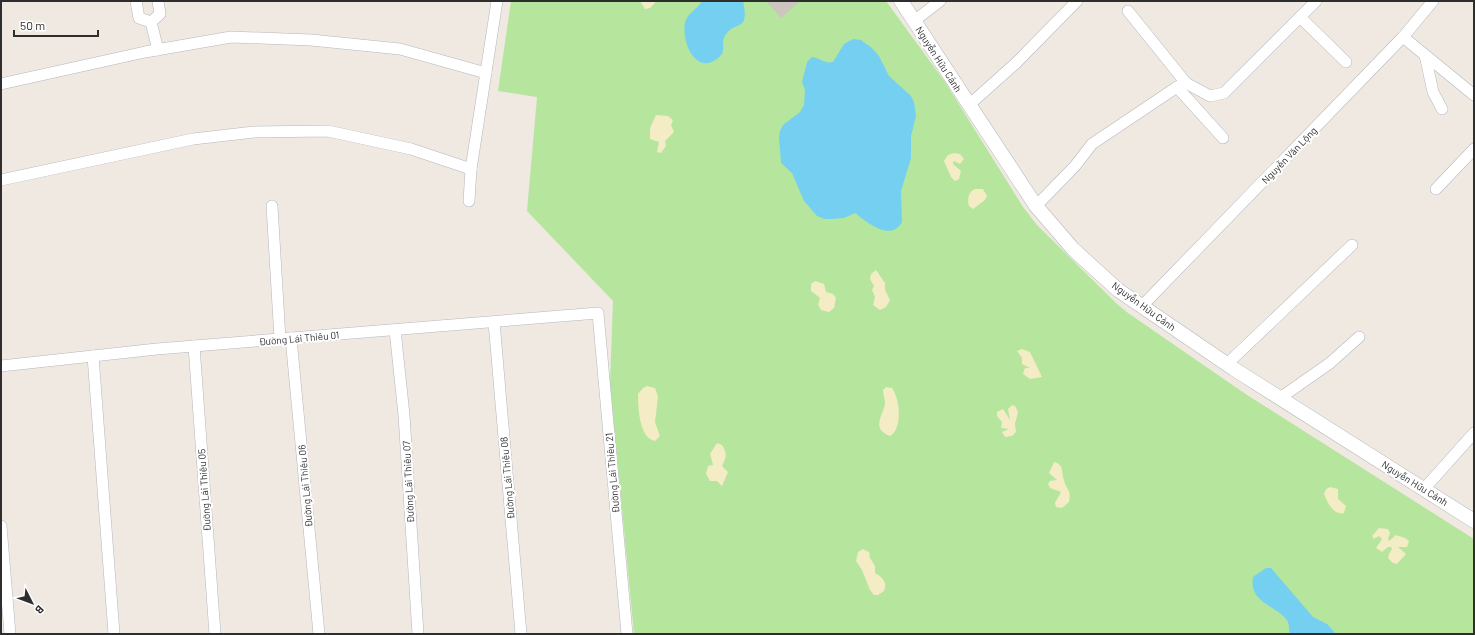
<svg xmlns="http://www.w3.org/2000/svg" width="1475" height="635" font-family="Barlow,sans-serif">
  <style>
    .green { fill: #b6e59e }
    .sand { fill: #f3ecc5 }
    .water { fill: #75cff0 }
    .building { fill: #cbc7bf }
    .lines { fill: none; stroke-linecap: round; stroke-linejoin: round }
    .minor-casing { stroke: #b4b7c1; stroke-width: 12 }
    .tertiary-casing { stroke: #b4b7c1; stroke-width: 15 }
    .minor { stroke: #fff; stroke-width: 11 }
    .tertiary { stroke: #fff; stroke-width: 14 }
    .labels { text-anchor: middle; stroke-width: 4; stroke-linejoin: round; paint-order: stroke }
    .street-label { font-size: 10px; fill: #2e2e2e; stroke: #fff }
  </style>
  <rect width="100%" height="100%" fill="#efe9e1"/>
  <!-- green -->
  <path class="green" d="M 511,1 L 886,1 L 945,82 L 1023,207 L 1037,225 L 1117,304 L 1128,313 L 1247,395 L 1474,539 L 1474,634 L 634,634 L 610,383 L 613,301 L 527,211 L 537,97 L 498,91 Z"/>
  <!-- sand -->
  <g class="sand">
    <path d="M 640,1 L 655,1 L 655,3 L 650,8 L 645,9 Z"/>
    <path d="M 656,115 L 668,116 L 673,120 L 671,125 L 674,132 L 665,141 L 666,146 L 661,153 L 657,152 L 659,142 L 650,139 L 650,128 Z"/>
    <path d="M 954,153 L 960,154 L 964,159 L 960,164 L 954,161 L 953,162 L 953,164 L 961,171 L 959,179 L 955,181 L 951,177 L 944,161 L 948,155 Z"/>
    <path d="M 975,189 L 983,189 L 987,196 L 985,200 L 973,209 L 969,206 C 967,200 968,192 975,189 Z"/>
    <path d="M 876,270 L 885,283 L 885,290 L 890,300 L 886,307 L 880,310 L 873,305 L 875,297 L 872,290 L 874,286 L 870,279 L 871,274 Z"/>
    <path d="M 815,281 L 824,284 L 826,292 L 833,294 L 836,298 L 834,308 L 829,312 L 821,310 L 818,305 L 820,298 L 811,291 L 811,284 Z"/>
    <path d="M 1022,349 L 1030,352 L 1042,377 L 1030,379 L 1023,374 L 1025,368 L 1030,368 L 1022,364 L 1022,358 L 1017,351 Z"/>
    <path d="M 647,386 L 655,388 L 658,397 L 655,422 L 660,436 L 655,441 C 639,438 638,407 638,394 L 643,388 Z"/>
    <path d="M 886,387 L 892,388 C 900,399 903,429 890,436 C 870,428 884,415 885,403 C 885,399 883,394 883,390 Z"/>
    <path d="M 1012,405 L 1015,406 L 1018,412 L 1015,424 L 1016,432 L 1012,436 L 1005,437 L 1002,432 L 1009,429 L 1001,428 L 1002,422 L 997,416 L 997,412 L 1003,409 L 1010,420 L 1008,409 Z"/>
    <path d="M 717,443 L 722,445 C 728,454 726,458 722,466 L 728,472 L 722,486 L 717,481 L 710,481 L 706,474 L 708,466 L 713,465 L 710,454 Z"/>
    <path d="M 1054,462 C 1065,465 1061,472 1064,480 C 1066,490 1072,490 1069,502 L 1062,508 L 1056,507 L 1055,503 L 1061,492 L 1050,488 L 1048,484 L 1050,481 L 1057,480 L 1049,473 Z"/>
    <path d="M 1330,487 L 1338,489 L 1338,499 L 1346,506 L 1344,513 C 1334,516 1327,502 1324,494 L 1326,489 Z"/>
    <path d="M 1379,528 L 1388,529 L 1390,533 L 1388,539 L 1389,541 L 1396,535 L 1405,538 L 1409,541 L 1407,547 L 1398,547 L 1406,554 L 1397,564 L 1393,563 L 1388,558 L 1389,554 L 1392,549 L 1391,547 L 1388,547 L 1382,552 L 1376,548 L 1382,539 L 1379,536 L 1374,539 L 1372,536 Z"/>
    <path d="M 863,549 L 869,552 L 870,558 L 875,566 L 875,573 C 882,577 888,582 884,591 L 878,595 L 874,595 L 870,590 L 862,570 L 856,561 L 858,552 Z"/>
  </g>
  <!-- water -->
  <g class="water">
    <path d="M 702,1 L 743,1 C 750,34 735,19 725,36 C 721,41 725,48 722,54 C 699,80 681,45 685,23 C 687,13 697,10 702,1 Z"/>
    <path d="M 853,39 L 861,40 L 872,48 L 879,56 L 889,76 L 911,96 L 914,102 L 916,116 L 911,136 L 911,158 L 901,191 L 902,222 C 891,243 865,221 855,213 L 844,218 L 831,219 L 825,219 L 817,216 L 804,201 L 792,173 L 781,163 L 779,138 L 780,131 L 783,125 L 800,112 L 804,105 L 805,90 L 802,82 L 807,62 L 812,57 C 820,58 825,64 833,62 L 844,44 Z"/>
    <path d="M 1266,568 L 1271,568 L 1313,617 L 1327,624 L 1336,634 L 1290,634 C 1289,630 1289,625 1288,622 C 1280,606 1248,604 1253,577 Z"/>
  </g>
  <!-- building -->
  <path class="building" d="M 766,1 L 800,1 L 781,18 Z"/>
  <g class="lines">
    <!-- minor casing -->
    <g class="minor-casing">
      <g id="minor">
        <path d="M 136,1 L 139,18 L 151,22"/>
        <path d="M 1128,11 L 1186,83"/>
        <path d="M 1300,17 L 1346,62"/>
        <path d="M 914,21 L 940,1"/>
        <path d="M 151,22 L 158,50"/>
        <path d="M 151,22 L 160,14 L 158,1"/>
        <path d="M 1403,37 L 1474,95"/>
        <path d="M 1425,55 L 1433,92 L 1442,109"/>
        <path d="M 1,84 L 145,52 L 231,37 L 311,40 L 400,49 L 486,73"/>
        <path d="M 1177,87 L 1223,138"/>
        <path d="M 969,105 L 1016,63 L 1077,1"/>
        <path d="M 1,180 L 193,139 L 254,132 L 328,131 L 411,149 L 471,169"/>
        <path d="M 1436,189 L 1474,149"/>
        <path d="M 469,201 L 471,169 L 497,1"/>
        <path d="M 272,206 L 280,339"/>
        <path d="M 1036,206 L 1075,166 L 1092,144 L 1177,87 L 1186,83 L 1210,96 L 1224,93 L 1316,1"/>
        <path d="M 1142,306 L 1403,37 L 1433,1"/>
        <path d="M 494,322 L 521,634"/>
        <path d="M 395,330 L 404,415 L 418,634"/>
        <path d="M 291,338 L 319,634"/>
        <path d="M 194,346 L 215,634"/>
        <path d="M 93,356 L 114,634"/>
        <path d="M 1227,364 L 1352,245"/>
        <path d="M 1,366 L 157,349 L 598,313 L 627,634"/>
        <path d="M 1280,398 L 1330,363 L 1359,337"/>
        <path d="M 1424,489 L 1474,433"/>
        <path d="M 1,526 L 10,634"/>
      </g>
    </g>
    <!-- tertiary casing -->
    <g class="tertiary-casing">
      <path id="tertiary" d="M 901,1 L 1036,206 L 1073,249 L 1118,290 L 1234,369 L 1474,521"/>
    </g>
    <!-- minor -->
    <use href="#minor" class="minor"/>
    <!-- tertiary -->
    <use href="#tertiary" class="tertiary"/>
  </g>
  <g class="labels">
    <!-- street labels -->
    <g class="street-label">
      <text transform="translate(939 59) rotate(57)" y="4">Nguyễn Hữu Cảnh</text>
      <text transform="translate(1289 155) rotate(-46)" y="4">Nguyễn Văn Lộng</text>
      <text transform="translate(1144 306) rotate(36)" y="4">Nguyễn Hữu Cảnh</text>
      <text transform="translate(299 338) rotate(-5)" y="4">Đường Lái Thiêu 01</text>
      <text transform="translate(612 473) rotate(-95)" y="4">Đường Lái Thiêu 21</text>
      <text transform="translate(507 478) rotate(-95)" y="4">Đường Lái Thiêu 08</text>
      <text transform="translate(408 482) rotate(-93)" y="4">Đường Lái Thiêu 07</text>
      <text transform="translate(1415 483) rotate(32)" y="4">Nguyễn Hữu Cảnh</text>
      <text transform="translate(305 486) rotate(-95)" y="4">Đường Lái Thiêu 06</text>
      <text transform="translate(204 490) rotate(-94)" y="4">Đường Lái Thiêu 05</text>
    </g>
  </g>
  <!-- border -->
  <rect width="1475" height="635" fill="none" stroke="#2e2e2e" stroke-width="4"/>
  <!-- north arrow -->
  <g transform="translate(32 603) rotate(132)" stroke="#ffffff" stroke-width="3" paint-order="stroke">
  <path d="M0-3L7 15L0 10L-7 15Z" fill="#2e2e2e"/>
  <text y="-6" font-size="11" font-weight="bold" text-anchor="middle" fill="#2e2e2e">B</text>
  </g>
  <!-- scale -->
  <path d="M14 30v6h84v-6" fill="none" stroke="#2e2e2e" stroke-width="2"/>
  <text x="20" y="30" font-size="12" fill="#2e2e2e" stroke="#ffffff" stroke-width="3" paint-order="stroke">50 m</text>
</svg>
